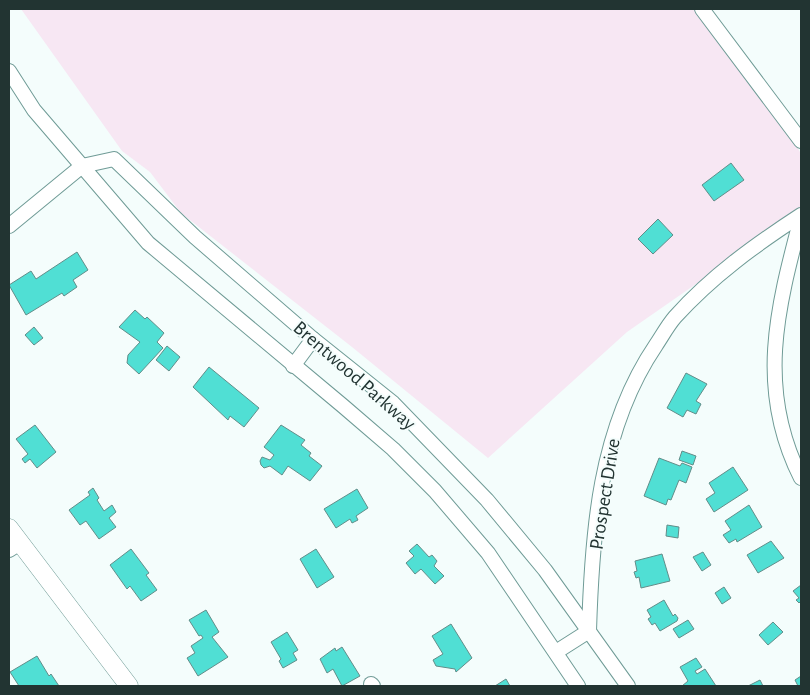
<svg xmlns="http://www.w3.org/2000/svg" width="810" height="695" font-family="'Alegreya Sans',sans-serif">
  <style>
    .green { fill: #f7e7f3 }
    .building { fill: #50dfd4; stroke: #628d89 }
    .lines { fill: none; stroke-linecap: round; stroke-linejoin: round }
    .minor-casing { stroke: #6f9b96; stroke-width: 16 }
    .tertiary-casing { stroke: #6f9b96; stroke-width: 19 }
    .minor { stroke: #fff; stroke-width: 14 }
    .tertiary { stroke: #fff; stroke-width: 18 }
    .labels { text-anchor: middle; stroke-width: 4; stroke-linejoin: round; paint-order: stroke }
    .street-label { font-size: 20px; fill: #223432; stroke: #f4fdfc }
  </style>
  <rect width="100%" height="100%" fill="#f4fdfc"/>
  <!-- green -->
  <path class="green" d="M 21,9 L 702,9 L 776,108 L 801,154 L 801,211 L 627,332 L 488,458 L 352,347 L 181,213 L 150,172 L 122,151 Z"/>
  <!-- building -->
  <g class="building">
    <path d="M 731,163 L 744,180 L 714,201 L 702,185 Z"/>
    <path d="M 658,219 L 673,235 L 653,254 L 638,239 Z"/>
    <path d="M 77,252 L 88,270 L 73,280 L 77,287 L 64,296 L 62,293 L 26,315 L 9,285 L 31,271 L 36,279 Z"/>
    <path d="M 135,310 L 145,319 L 147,317 L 164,333 L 157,342 L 163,348 L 139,374 L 127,363 L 128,355 L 140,342 L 119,327 Z"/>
    <path d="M 34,327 L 43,338 L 34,345 L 25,335 Z"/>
    <path d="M 167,346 L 180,357 L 169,371 L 156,360 Z"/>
    <path d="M 209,367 L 259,408 L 244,427 L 230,416 L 228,420 L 193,387 Z"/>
    <path d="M 686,373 L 707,384 L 696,401 L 701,404 L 696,414 L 687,410 L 683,417 L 667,408 Z"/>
    <path d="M 35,425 L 56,452 L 37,468 L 30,459 L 25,463 L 22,459 L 28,454 L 16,439 Z"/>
    <path d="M 281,425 L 305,440 L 301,445 L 311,453 L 309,456 L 322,466 L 310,481 L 288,466 L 282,475 L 270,466 L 264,468 L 261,465 L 260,461 L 262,457 L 270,460 L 274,455 L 264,447 Z"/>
    <path d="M 682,451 L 696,456 L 693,465 L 679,460 Z"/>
    <path d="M 659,458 L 680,466 L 682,463 L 692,467 L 686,483 L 679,480 L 671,500 L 668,499 L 666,505 L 644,496 Z"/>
    <path d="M 733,467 L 748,490 L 714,512 L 706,499 L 715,493 L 709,483 Z"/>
    <path d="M 93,488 L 99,498 L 97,500 L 104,511 L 112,505 L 116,512 L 109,518 L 116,527 L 99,539 L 86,521 L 80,525 L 69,510 L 90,495 L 88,492 Z"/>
    <path d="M 357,489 L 368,508 L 356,516 L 358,520 L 352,523 L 350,519 L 336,528 L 324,509 Z"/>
    <path d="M 749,505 L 762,527 L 737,542 L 736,539 L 729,543 L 723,535 L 731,530 L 725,521 Z"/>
    <path d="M 667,525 L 679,527 L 678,538 L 666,536 Z"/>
    <path d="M 771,541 L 784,558 L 758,573 L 747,555 Z"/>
    <path d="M 417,544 L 429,557 L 432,555 L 437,561 L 434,566 L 444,576 L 435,584 L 421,569 L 415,574 L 406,563 L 414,556 L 409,551 Z"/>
    <path d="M 131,549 L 149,573 L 146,575 L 157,590 L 141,601 L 130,586 L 127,589 L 110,565 Z"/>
    <path d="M 316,549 L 334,577 L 317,588 L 300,559 Z"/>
    <path d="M 703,552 L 711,565 L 702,571 L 693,557 Z"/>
    <path d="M 662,554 L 670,581 L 641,588 L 639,577 L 636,578 L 634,572 L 637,571 L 635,561 Z"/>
    <path d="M 801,585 L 801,601 L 799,603 L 796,600 L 799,598 L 793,591 Z"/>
    <path d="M 724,587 L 731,598 L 722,604 L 715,593 Z"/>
    <path d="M 664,600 L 673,616 L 675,614 L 678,618 L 677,621 L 660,631 L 655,623 L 652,625 L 648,619 L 651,617 L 647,610 Z"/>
    <path d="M 206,610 L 219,632 L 212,637 L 228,657 L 198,676 L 187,658 L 195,653 L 191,646 L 203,638 L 201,635 L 199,636 L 189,620 Z"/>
    <path d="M 688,620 L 694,629 L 679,638 L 673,629 Z"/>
    <path d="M 773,622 L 783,632 L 768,645 L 759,635 Z"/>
    <path d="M 451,624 L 472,658 L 456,672 L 455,669 L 436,666 L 433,660 L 443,654 L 432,636 Z"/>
    <path d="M 287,632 L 298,650 L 293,653 L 297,660 L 283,668 L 279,661 L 281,659 L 271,642 Z"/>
    <path d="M 342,647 L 360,676 L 342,686 L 333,669 L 327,673 L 320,659 L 335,648 L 336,651 Z"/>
    <path d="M 37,656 L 49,676 L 51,674 L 59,686 L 19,686 L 10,672 Z"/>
    <path d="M 696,658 L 702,667 L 695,671 L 697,674 L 705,669 L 716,686 L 682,686 L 688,681 L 680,667 Z"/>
    <path d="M 801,676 L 801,686 L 798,686 L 795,680 Z"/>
    <path d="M 506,679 L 510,686 L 495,686 Z"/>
    <path d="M 760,680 L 763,686 L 748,686 Z"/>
  </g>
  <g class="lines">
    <!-- minor casing -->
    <g class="minor-casing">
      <g id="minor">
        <path d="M 702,9 L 801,141"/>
        <path d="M 9,71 L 34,110 L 148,243 L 343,406 L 393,449 L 435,491 L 488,553 L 578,686"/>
        <path d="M 801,218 C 777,309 756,389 801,478"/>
        <path d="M 9,226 L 82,166 L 114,159 L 195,237 L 313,339 L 393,403 L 487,500 L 545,570 L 628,686"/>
        <path d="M 293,366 L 313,339"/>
        <path d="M 9,550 L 20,543"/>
        <path d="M 556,652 L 589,631 C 592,532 599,429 656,345 C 662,336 668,325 675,317 C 712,276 755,245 801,215"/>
        <path d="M 371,684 L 373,686"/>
      </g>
    </g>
    <!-- tertiary casing -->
    <g class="tertiary-casing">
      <path id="tertiary" d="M 9,528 L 129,686"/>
    </g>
    <!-- minor -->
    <use href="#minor" class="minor"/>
    <!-- tertiary -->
    <use href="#tertiary" class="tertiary"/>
  </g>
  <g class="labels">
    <!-- street labels -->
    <g class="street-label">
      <text transform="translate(355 375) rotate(41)" y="7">Brentwood Parkway</text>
      <text transform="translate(604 494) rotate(-81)" y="7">Prospect Drive</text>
    </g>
  </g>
  <!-- border -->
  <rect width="810" height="695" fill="none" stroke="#223432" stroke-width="20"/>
</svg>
